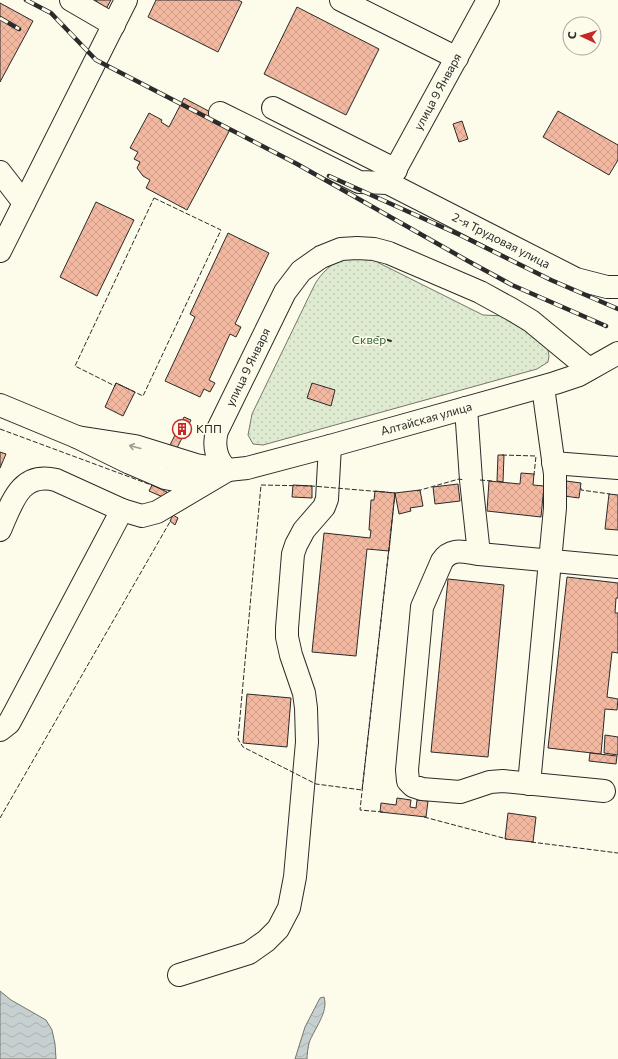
<svg xmlns="http://www.w3.org/2000/svg" width="618" height="1059" font-family="Commissioner,sans-serif">
  <style>
    .park { fill: url(#park-dots); stroke: #74746e }
    .water { fill: url(#water-waves); stroke: #74746e }
    .building { fill: url(#building-cross-hatch); stroke: #2b2b2b }
    .lines { fill: none; stroke-linecap: round; stroke-linejoin: round }
    .minor-casing { stroke: #2b2b2b; stroke-width: 24 }
    .minor { stroke: #fdfbea; stroke-width: 22 }
    .rail-casing { stroke: #2b2b2b; stroke-width: 4.5 }
    .rail { stroke: #fdfbea; stroke-width: 3; stroke-dasharray: 9; stroke-linecap: butt }
    .fence { stroke: #2b2b2b; stroke-width: 1; stroke-dasharray: 5 2; stroke-linecap: butt }
    .wall { stroke: #2b2b2b; stroke-width: 2 }
    .oneway { stroke: #9e9d94 }
    .labels { text-anchor: middle; stroke-width: 3; stroke-linejoin: round; paint-order: stroke }
    .street-label { font-size: 12px; fill: #2b2b2b; stroke: #fdfbea }
    .park-label { font-size: 12px; fill: #34623c; stroke: #fdfbea }
    .poi-label { font-size: 12px; fill: #2b2b2b; stroke: #fdfbea; text-anchor: start }
  </style>
  <defs>
    <pattern id="park-dots" width="8" height="8" patternUnits="userSpaceOnUse"><rect width="8" height="8" fill="#deebd1"/><path d="M2 2h.1M6 6h.1" fill="none" stroke="#bfcab4" stroke-width="1.8" stroke-linecap="round"/></pattern>
    <pattern id="water-waves" width="16" height="10" patternUnits="userSpaceOnUse"><rect width="16" height="10" fill="#c7d0d0"/><path d="M0 5q4-4 8 0t8 0" fill="none" stroke="#abb3b3"/></pattern>
    <pattern id="building-cross-hatch" width="8" height="8" patternUnits="userSpaceOnUse"><rect width="8" height="8" fill="#f2b8a0"/><path d="M0 0l8 8M0 8l8-8" fill="none" stroke="#d09e8a"/></pattern>
  </defs>
  <rect width="100%" height="100%" fill="#fdfbea"/>
  <!-- park -->
  <path class="park" d="M 343,257 L 369,258 L 483,315 L 506,316 L 543,343 L 548,350 L 549,356 L 548,362 L 537,369 L 263,445 L 253,444 L 248,435 L 252,414 L 315,284 C 322,272 331,265 343,257 Z"/>
  <!-- water -->
  <g class="water">
    <path d="M 0,991 L 11,1000 L 46,1020 L 52,1030 L 55,1044 L 56,1059 L 0,1059 Z"/>
    <path d="M 324,997 C 329,1012 314,1029 309,1043 C 308,1048 307,1054 307,1059 L 295,1059 L 305,1027 L 320,998 Z"/>
  </g>
  <!-- building -->
  <g class="building">
    <path d="M 96,0 L 111,0 L 106,9 L 95,3 Z"/>
    <path d="M 156,0 L 238,0 L 242,2 L 218,52 L 148,17 Z"/>
    <path d="M 0,3 L 33,21 L 0,82 Z"/>
    <path d="M 297,7 L 379,49 L 346,115 L 264,74 Z"/>
    <path d="M 184,98 L 233,124 L 187,210 L 146,188 L 150,180 L 143,176 L 137,168 L 140,162 L 134,159 L 138,152 L 130,148 L 149,113 L 162,120 L 161,122 L 169,127 Z"/>
    <path d="M 558,111 L 618,145 L 618,160 L 609,175 L 543,137 Z"/>
    <path d="M 462,121 L 468,139 L 459,142 L 453,124 Z"/>
    <path d="M 96,202 L 134,220 L 97,296 L 60,277 Z"/>
    <path d="M 228,233 L 269,253 L 235,324 L 241,327 L 236,337 L 230,334 L 209,380 L 215,383 L 210,392 L 204,389 L 200,397 L 165,381 L 195,317 L 190,314 Z"/>
    <path d="M 116,383 L 135,392 L 123,416 L 105,407 Z"/>
    <path d="M 312,383 L 335,390 L 331,406 L 307,398 Z"/>
    <path d="M 184,417 L 191,420 L 176,450 L 169,447 Z"/>
    <path d="M 0,452 L 6,454 L 0,468 Z"/>
    <path d="M 498,455 L 504,455 L 503,482 L 497,481 Z"/>
    <path d="M 521,473 L 534,474 L 533,485 L 544,486 L 541,517 L 487,511 L 489,481 L 520,484 Z"/>
    <path d="M 566,481 L 581,483 L 579,498 L 564,496 Z"/>
    <path d="M 458,484 L 460,501 L 435,504 L 433,487 Z"/>
    <path d="M 152,485 L 167,492 L 165,498 L 149,491 Z"/>
    <path d="M 293,485 L 312,486 L 312,498 L 292,497 Z"/>
    <path d="M 420,490 L 423,506 L 410,508 L 411,511 L 399,514 L 395,493 Z"/>
    <path d="M 375,491 L 395,493 L 389,551 L 367,549 L 356,656 L 312,652 L 324,533 L 370,538 L 371,530 L 369,530 L 371,500 L 374,500 Z"/>
    <path d="M 609,494 L 618,495 L 618,530 L 605,529 Z"/>
    <path d="M 173,515 L 178,518 L 175,525 L 170,521 Z"/>
    <path d="M 567,577 L 618,583 L 618,598 L 616,598 L 615,613 L 618,613 L 618,653 L 612,652 L 607,697 L 618,699 L 617,710 L 605,709 L 601,754 L 548,748 Z"/>
    <path d="M 448,579 L 504,585 L 488,757 L 431,752 Z"/>
    <path d="M 247,694 L 291,698 L 287,747 L 243,743 Z"/>
    <path d="M 605,735 L 618,737 L 618,755 L 604,753 Z"/>
    <path d="M 590,753 L 617,756 L 616,764 L 589,761 Z"/>
    <path d="M 397,798 L 411,800 L 410,807 L 416,808 L 417,800 L 428,801 L 426,817 L 380,812 L 381,803 L 396,805 Z"/>
    <path d="M 508,813 L 536,817 L 533,842 L 505,839 Z"/>
  </g>
  <g class="lines">
    <!-- minor casing -->
    <g class="minor-casing">
      <g id="minor">
        <path d="M 71,0 L 114,25"/>
        <path d="M 341,0 L 457,58"/>
        <path d="M 273,108 L 396,170"/>
        <path id="s1" d="M 220,113 L 359,182 L 388,183 L 576,279 L 607,287 L 618,287"/>
        <path d="M 0,172 L 24,203"/>
        <path id="s2" d="M 388,183 L 488,0"/>
        <path d="M 0,251 L 126,0"/>
        <path d="M 0,405 L 77,437 L 130,463 L 165,478 L 186,482 L 207,478"/>
        <path d="M 466,408 L 471,480 L 479,554 C 464,552 451,547 442,561 L 422,607 L 407,770 L 408,781 L 413,786 L 422,789 L 460,792 L 490,782 L 503,781 L 604,791"/>
        <path id="s3" d="M 77,437 L 135,446 L 196,465 L 228,470 L 247,468 L 330,446 L 555,383 L 579,375 L 618,353"/>
        <path d="M 553,463 L 618,468"/>
        <path id="s4" d="M 228,470 C 216,461 213,445 217,431 L 285,292 L 301,271 L 321,257 L 341,249 L 357,248 L 374,249 L 389,253 L 480,292 L 511,309 L 531,321 L 589,369"/>
        <path d="M 0,530 C 12,503 20,471 56,480 L 122,510 L 142,516 L 157,512 L 228,470"/>
        <path d="M 479,554 L 618,567"/>
        <path d="M 0,730 L 9,723 L 15,712 L 122,510"/>
        <path d="M 529,784 L 555,508 L 555,474 L 543,387"/>
        <path d="M 179,975 L 249,953 L 266,941 L 278,929 L 289,908 L 295,877 L 307,742 L 306,708 L 304,693 L 291,655 L 287,637 L 287,628 L 293,554 L 296,545 L 304,530 L 324,507 L 327,499 L 330,446"/>
      </g>
    </g>
    <!-- minor -->
    <use href="#minor" class="minor"/>
    <!-- rail casing -->
    <g class="rail-casing">
      <g id="rail">
        <path d="M 26,0 L 51,13 L 96,60 L 297,164 L 468,261 L 512,285 L 606,326"/>
        <path d="M 0,18 L 19,29"/>
        <path d="M 329,176 L 460,235 L 551,280 L 618,309"/>
      </g>
    </g>
    <!-- rail -->
    <use href="#rail" class="rail"/>
    <!-- fence -->
    <g class="fence">
      <path d="M 154,198 L 221,230 L 143,396 L 116,383 L 115,386 L 75,366 Z"/>
      <path d="M 0,429 L 154,486"/>
      <path d="M 502,455 L 536,456 L 534,475"/>
      <path d="M 480,480 L 492,481"/>
      <path d="M 261,485 L 312,486 L 395,493 L 362,790 L 316,784 L 243,747 L 238,739 Z"/>
      <path d="M 581,488 L 581,490 L 610,494"/>
      <path d="M 417,491 L 459,479 L 464,480"/>
      <path d="M 383,812 L 360,810 L 389,549"/>
      <path d="M 424,817 L 507,839"/>
      <path d="M 0,818 L 171,520"/>
      <path d="M 531,842 L 618,853"/>
    </g>
    <!-- wall -->
    <path class="wall" d="M 377,337 L 391,341"/>
  </g>
  <!-- one-way arrows -->
  <defs><path id="oneway-shaft" d="M-6 0H5M1.5-3L5.5 0L1.5 3" fill="none" stroke-width="1.6" stroke-linecap="round" stroke-linejoin="round"/></defs>
  <use class="oneway" href="#oneway-shaft" transform="translate(135 447) rotate(-165)"/>
  <!-- icons -->
  <defs>
    <g id="building-ring" transform="scale(1)"><circle r="9.5" fill="#fdfbea" stroke="#c62828" stroke-width="1.5"/><path d="M-4-6H4V6H1V3H-1V6H-4ZM-2.5-4.3h1.7v1.8h-1.7ZM.8-4.3h1.7v1.8H.8ZM-2.5-1h1.7V.8h-1.7ZM.8-1h1.7V.8H.8Z" fill="#c62828"/></g>
  </defs>
  <g fill-rule="evenodd">
    <use href="#building-ring" x="182" y="429"/>
  </g>
  <g class="labels">
    <!-- street labels -->
    <g class="street-label">
      <text dy="4" stroke="none"><textPath href="#s2" startOffset="104">улица 9 Января</textPath></text>
      <text dy="4" stroke="none"><textPath href="#s1" startOffset="311">2-я Трудовая улица</textPath></text>
      <text dy="4" stroke="none"><textPath href="#s4" startOffset="114">улица 9 Января</textPath></text>
      <text dy="4" stroke="none"><textPath href="#s3" startOffset="360">Алтайская улица</textPath></text>
    </g>
    <!-- park labels -->
    <g class="park-label">
      <text x="369" y="344">Сквер</text>
    </g>
    <!-- poi labels -->
    <g class="poi-label">
      <text x="196" y="433">КПП</text>
    </g>
  </g>
  <!-- north arrow -->
  <g transform="translate(582 36) rotate(274)"><circle r="19" fill="#fdfbea" stroke="#a9a89e"/>
  <path d="M0-3L7 15L0 10L-7 15Z" fill="#c62828"/>
  <text y="-6" font-size="11" font-weight="bold" text-anchor="middle" fill="#2b2b2b">С</text>
  </g>
</svg>
